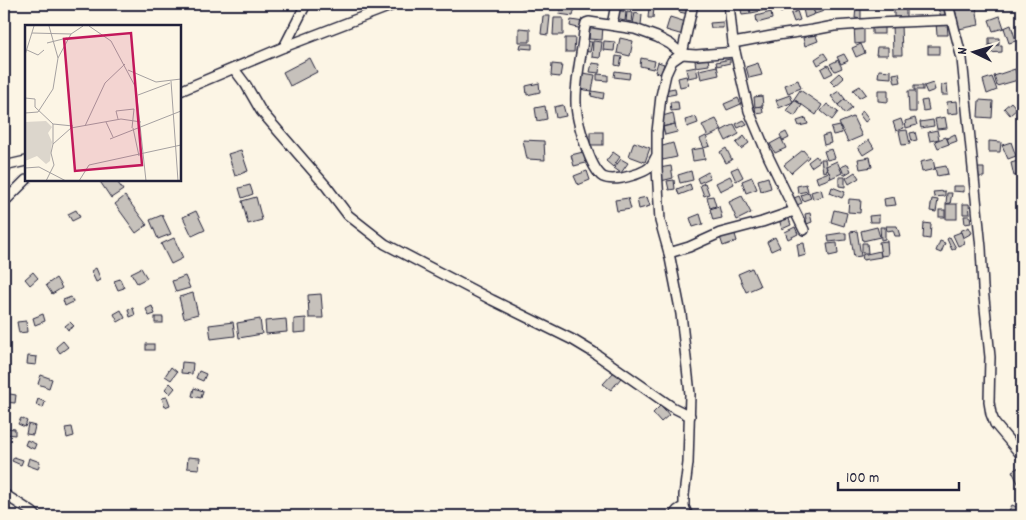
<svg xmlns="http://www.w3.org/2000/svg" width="1026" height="520" font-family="Dekko,sans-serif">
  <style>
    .building { fill: #c6c1bb; stroke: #22223b }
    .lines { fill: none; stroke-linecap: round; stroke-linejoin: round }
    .minor-casing { stroke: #22223b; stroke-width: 12 }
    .minor { stroke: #fcf5e5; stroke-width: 9 }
    .inset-road { fill: none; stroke: #a5a1a1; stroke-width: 1 }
    .view { fill: #c2185b; fill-opacity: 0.15; stroke: #c2185b; stroke-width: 2.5 }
    .inset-edge { fill: none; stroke: #22223b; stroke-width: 2.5 }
  </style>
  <rect width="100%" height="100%" fill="#fcf5e5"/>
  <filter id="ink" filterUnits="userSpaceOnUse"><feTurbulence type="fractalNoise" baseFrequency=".02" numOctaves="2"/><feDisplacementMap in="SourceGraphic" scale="10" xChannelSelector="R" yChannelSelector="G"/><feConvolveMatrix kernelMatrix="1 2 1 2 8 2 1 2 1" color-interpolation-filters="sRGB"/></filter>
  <g filter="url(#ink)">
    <!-- building -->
    <g class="building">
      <path d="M 522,4 L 532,4 L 531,9 L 521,7 Z"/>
      <path d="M 538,4 L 549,4 L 549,9 L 537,7 Z"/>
      <path d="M 619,4 L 633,4 L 633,9 L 619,8 Z"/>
      <path d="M 654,4 L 666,4 L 666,9 L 654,8 Z"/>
      <path d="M 740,4 L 749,4 L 750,14 L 742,15 Z"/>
      <path d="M 755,4 L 765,4 L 766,10 L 751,13 L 749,5 Z"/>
      <path d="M 779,4 L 789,4 L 790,5 L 781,13 L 775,7 Z"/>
      <path d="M 790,4 L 799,4 L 800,7 L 793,10 Z"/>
      <path d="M 936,4 L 942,4 L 946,14 L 941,16 Z"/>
      <path d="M 954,4 L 984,4 L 955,9 Z"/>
      <path d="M 561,5 L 575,7 L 573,16 L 559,14 Z"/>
      <path d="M 680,5 L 690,7 L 689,14 L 679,12 Z"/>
      <path d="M 812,6 L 815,14 L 805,18 L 803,9 Z"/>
      <path d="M 822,6 L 824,11 L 815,14 L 813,9 Z"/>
      <path d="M 894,6 L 906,6 L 906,18 L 894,17 Z"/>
      <path d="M 976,6 L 979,25 L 959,29 L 955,9 Z"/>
      <path d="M 649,7 L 654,8 L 653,18 L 648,18 Z"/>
      <path d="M 856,7 L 861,7 L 861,19 L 855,18 Z"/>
      <path d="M 617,10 L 626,12 L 625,21 L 616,19 Z"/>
      <path d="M 797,11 L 800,20 L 794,22 L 791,14 Z"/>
      <path d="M 627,12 L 633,13 L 632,22 L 626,21 Z"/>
      <path d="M 771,12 L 772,19 L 757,23 L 756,16 Z"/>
      <path d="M 635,13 L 642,15 L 641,25 L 633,23 Z"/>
      <path d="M 543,16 L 550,16 L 548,35 L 541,34 Z"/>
      <path d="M 1000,16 L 1004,28 L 993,31 L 989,20 Z"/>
      <path d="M 670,17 L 686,22 L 683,35 L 666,30 Z"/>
      <path d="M 554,18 L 563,18 L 563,35 L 553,35 Z"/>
      <path d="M 571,20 L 584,22 L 582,29 L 570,26 Z"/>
      <path d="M 723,22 L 723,28 L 711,28 L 710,23 Z"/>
      <path d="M 947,22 L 948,35 L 937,35 L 936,23 Z"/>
      <path d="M 892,24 L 901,24 L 902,55 L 893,55 Z"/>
      <path d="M 854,25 L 864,25 L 864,43 L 855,44 Z"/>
      <path d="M 1011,25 L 1016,41 L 1009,43 L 1004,28 Z"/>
      <path d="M 590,26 L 603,26 L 602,40 L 589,39 Z"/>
      <rect x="872" y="26" width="12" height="8"/>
      <path d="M 519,28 L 530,29 L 530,42 L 519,42 Z"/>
      <path d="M 815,33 L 818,41 L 805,46 L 803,38 Z"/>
      <path d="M 565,38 L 575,38 L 574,52 L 565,52 Z"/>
      <path d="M 620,38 L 633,41 L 630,56 L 617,53 Z"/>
      <path d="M 989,38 L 999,38 L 999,44 L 989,45 Z"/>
      <path d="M 584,41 L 592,42 L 590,52 L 583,51 Z"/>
      <path d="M 593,41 L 602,42 L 600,58 L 592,57 Z"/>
      <path d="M 604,41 L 615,42 L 614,51 L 603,50 Z"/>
      <path d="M 521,44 L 532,44 L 532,49 L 520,48 Z"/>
      <path d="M 861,44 L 865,53 L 856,57 L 852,48 Z"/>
      <path d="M 1002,45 L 1002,52 L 988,53 L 988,46 Z"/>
      <rect x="928" y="46" width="11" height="8"/>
      <path d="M 877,47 L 888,47 L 888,55 L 876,55 Z"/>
      <path d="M 824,53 L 828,59 L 818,65 L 815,59 Z"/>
      <path d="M 844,54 L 848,61 L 841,64 L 837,57 Z"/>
      <path d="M 616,56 L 622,57 L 620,66 L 615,65 Z"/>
      <path d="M 310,58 L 317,72 L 290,86 L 283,72 Z"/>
      <path d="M 641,58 L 655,61 L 653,69 L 640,66 Z"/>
      <path d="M 708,58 L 709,65 L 696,67 L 695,61 Z"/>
      <path d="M 730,59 L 730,63 L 717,66 L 716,62 Z"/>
      <path d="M 838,60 L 842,68 L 835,71 L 830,64 Z"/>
      <path d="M 658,62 L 664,64 L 661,74 L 655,72 Z"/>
      <path d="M 592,63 L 600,64 L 599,73 L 590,72 Z"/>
      <path d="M 758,63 L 762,75 L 749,78 L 746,67 Z"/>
      <path d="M 552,64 L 562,65 L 560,77 L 551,76 Z"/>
      <path d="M 828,65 L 833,73 L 825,77 L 821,69 Z"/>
      <path d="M 717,66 L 719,75 L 701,79 L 699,70 Z"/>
      <path d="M 696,67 L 698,76 L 688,78 L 686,69 Z"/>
      <path d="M 1015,69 L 1018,80 L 997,86 L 994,76 Z"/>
      <path d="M 879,70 L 891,71 L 891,78 L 878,77 Z"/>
      <path d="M 615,71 L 630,73 L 629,79 L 614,77 Z"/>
      <path d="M 583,73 L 595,75 L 592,91 L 579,89 Z"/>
      <path d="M 839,73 L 844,78 L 835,86 L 830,81 Z"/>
      <path d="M 899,73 L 901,82 L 895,83 L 893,74 Z"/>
      <path d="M 597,74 L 608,75 L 608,81 L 597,80 Z"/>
      <path d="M 686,76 L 689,85 L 680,87 L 678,78 Z"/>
      <path d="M 992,77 L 997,90 L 987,94 L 983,80 Z"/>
      <path d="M 798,80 L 801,88 L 788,93 L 785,85 Z"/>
      <path d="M 539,83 L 540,92 L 527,95 L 526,86 Z"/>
      <path d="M 933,83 L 935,90 L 927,93 L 924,86 Z"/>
      <path d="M 947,84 L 948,95 L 942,95 L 941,85 Z"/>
      <path d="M 860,86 L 866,94 L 859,98 L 853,90 Z"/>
      <rect x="914" y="86" width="9" height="4"/>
      <path d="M 675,88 L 676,94 L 665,96 L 664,90 Z"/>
      <path d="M 800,90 L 822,105 L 816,115 L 794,99 Z"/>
      <path d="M 878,90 L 888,90 L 888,102 L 878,101 Z"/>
      <path d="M 592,91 L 604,93 L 603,99 L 591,96 Z"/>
      <path d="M 839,91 L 845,99 L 838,105 L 831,96 Z"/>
      <path d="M 908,91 L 916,91 L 916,112 L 909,112 Z"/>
      <path d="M 790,95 L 793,102 L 779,108 L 776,100 Z"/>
      <path d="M 762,96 L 763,106 L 755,107 L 754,97 Z"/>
      <path d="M 738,98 L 741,104 L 727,110 L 724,104 Z"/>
      <path d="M 845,99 L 852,108 L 845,114 L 838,105 Z"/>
      <path d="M 794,100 L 802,105 L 795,116 L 787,111 Z"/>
      <path d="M 927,100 L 929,110 L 923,111 L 921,101 Z"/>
      <path d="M 979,100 L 993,101 L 992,118 L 978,117 Z"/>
      <path d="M 957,101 L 958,113 L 948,114 L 947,102 Z"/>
      <path d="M 670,102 L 678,102 L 679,110 L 671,111 Z"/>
      <path d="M 1011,102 L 1017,109 L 1010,115 L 1004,108 Z"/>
      <path d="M 827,104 L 838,112 L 832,120 L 821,111 Z"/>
      <path d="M 563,105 L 566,116 L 556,118 L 554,107 Z"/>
      <path d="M 545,106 L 547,119 L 537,121 L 535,108 Z"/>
      <path d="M 762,106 L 763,113 L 756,114 L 755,107 Z"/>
      <path d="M 863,111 L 869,119 L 865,122 L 859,114 Z"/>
      <path d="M 673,113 L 675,124 L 661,127 L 659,117 Z"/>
      <path d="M 696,117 L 698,123 L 687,127 L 685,120 Z"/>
      <path d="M 853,117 L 862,136 L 848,142 L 839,123 Z"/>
      <path d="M 945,117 L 947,128 L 937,129 L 935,119 Z"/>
      <path d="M 806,118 L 808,124 L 799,126 L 797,121 Z"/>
      <path d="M 915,118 L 917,125 L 906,128 L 905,121 Z"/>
      <path d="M 716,119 L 722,130 L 708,137 L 702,125 Z"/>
      <path d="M 901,119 L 904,128 L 896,131 L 893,122 Z"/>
      <path d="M 744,120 L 747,124 L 738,128 L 736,124 Z"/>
      <path d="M 933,120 L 934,126 L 921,128 L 920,122 Z"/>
      <path d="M 675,124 L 677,132 L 665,135 L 663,127 Z"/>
      <path d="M 734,124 L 739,134 L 726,141 L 721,131 Z"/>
      <path d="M 840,126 L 842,133 L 833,135 L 831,128 Z"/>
      <path d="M 907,130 L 910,144 L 902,145 L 899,131 Z"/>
      <path d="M 937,130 L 939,139 L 930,141 L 928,132 Z"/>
      <rect x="590" y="132" width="13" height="13"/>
      <path d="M 786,132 L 789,138 L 783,141 L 780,135 Z"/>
      <path d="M 915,132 L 917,140 L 912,141 L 910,133 Z"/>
      <path d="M 829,134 L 831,143 L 824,145 L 822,136 Z"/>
      <path d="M 955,134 L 957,141 L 949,144 L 947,138 Z"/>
      <path d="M 706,136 L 710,146 L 704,148 L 700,139 Z"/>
      <path d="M 744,136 L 749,143 L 741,149 L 736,143 Z"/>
      <path d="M 946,137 L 949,144 L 938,148 L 935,141 Z"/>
      <path d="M 781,138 L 786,148 L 775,153 L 770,144 Z"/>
      <path d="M 523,140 L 544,141 L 545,160 L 527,159 Z"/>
      <path d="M 869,140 L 874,148 L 863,155 L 858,147 Z"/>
      <path d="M 989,141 L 1001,142 L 1000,152 L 989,152 Z"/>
      <path d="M 634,142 L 650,148 L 645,162 L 629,156 Z"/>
      <path d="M 1011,142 L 1016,156 L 1008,159 L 1002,145 Z"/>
      <path d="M 673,143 L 677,157 L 663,160 L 659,147 Z"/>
      <path d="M 703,148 L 705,159 L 693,161 L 691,150 Z"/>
      <path d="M 726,148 L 732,160 L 726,163 L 720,152 Z"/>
      <path d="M 832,149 L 835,158 L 827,160 L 824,151 Z"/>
      <path d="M 241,150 L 248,171 L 235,176 L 228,154 Z"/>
      <path d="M 803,150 L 809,157 L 791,173 L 784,165 Z"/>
      <path d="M 583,152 L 586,163 L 574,166 L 571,155 Z"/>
      <path d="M 613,152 L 620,157 L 613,167 L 606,161 Z"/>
      <path d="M 816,156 L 820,161 L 811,167 L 808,162 Z"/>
      <path d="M 870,157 L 872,167 L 860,169 L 858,159 Z"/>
      <path d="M 621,159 L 628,163 L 621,173 L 614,168 Z"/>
      <path d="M 821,159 L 825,159 L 827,171 L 823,172 Z"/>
      <path d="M 933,159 L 935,169 L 922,172 L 920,162 Z"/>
      <path d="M 1021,160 L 1022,174 L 1014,176 L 1011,163 Z"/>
      <path d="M 837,161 L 842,173 L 831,178 L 826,166 Z"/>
      <path d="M 848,164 L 851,171 L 844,175 L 841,167 Z"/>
      <path d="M 671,166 L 673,178 L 661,181 L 659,168 Z"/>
      <path d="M 946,166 L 948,174 L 937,176 L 935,168 Z"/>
      <path d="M 738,167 L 743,177 L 736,181 L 731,170 Z"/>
      <path d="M 978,168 L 984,168 L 984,177 L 979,177 Z"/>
      <path d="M 587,171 L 590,180 L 578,185 L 574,176 Z"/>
      <path d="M 691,171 L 693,180 L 680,183 L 678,175 Z"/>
      <path d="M 708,172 L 710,178 L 699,183 L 697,178 Z"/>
      <path d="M 829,172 L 831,178 L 818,183 L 816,177 Z"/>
      <path d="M 855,172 L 859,178 L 849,184 L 846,178 Z"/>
      <path d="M 730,176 L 734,184 L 720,191 L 716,183 Z"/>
      <path d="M 752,177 L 757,189 L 746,193 L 742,181 Z"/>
      <path d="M 768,177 L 771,188 L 761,191 L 758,180 Z"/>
      <path d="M 839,177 L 845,177 L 845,187 L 839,186 Z"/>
      <path d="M 99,180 L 116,180 L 123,190 L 111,198 Z"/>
      <path d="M 674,180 L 675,189 L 669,190 L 667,181 Z"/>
      <path d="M 705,183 L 709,194 L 704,196 L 700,185 Z"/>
      <path d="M 690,184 L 692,190 L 679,195 L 677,189 Z"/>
      <path d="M 806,184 L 808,191 L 798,193 L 797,186 Z"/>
      <path d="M 250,185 L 253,194 L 242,198 L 239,188 Z"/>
      <path d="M 953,186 L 964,186 L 964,192 L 953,191 Z"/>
      <path d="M 832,187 L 845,192 L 842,198 L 830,193 Z"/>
      <path d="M 821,189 L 823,196 L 813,199 L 811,192 Z"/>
      <path d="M 945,191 L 945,196 L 934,197 L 933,192 Z"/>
      <path d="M 809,192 L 811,198 L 803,201 L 801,195 Z"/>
      <path d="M 947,193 L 952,193 L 950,204 L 946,203 Z"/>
      <path d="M 125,196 L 147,225 L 136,233 L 115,204 Z"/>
      <path d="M 713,196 L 716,206 L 710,208 L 707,197 Z"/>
      <path d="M 742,196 L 751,213 L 737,220 L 729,202 Z"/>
      <path d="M 799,196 L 802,203 L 797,205 L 794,198 Z"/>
      <path d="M 256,197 L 262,220 L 248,224 L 242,201 Z"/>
      <path d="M 647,197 L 650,206 L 639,209 L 637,199 Z"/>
      <path d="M 894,197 L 896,205 L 885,206 L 884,199 Z"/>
      <path d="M 628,198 L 631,209 L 617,211 L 615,200 Z"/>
      <path d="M 849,199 L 861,200 L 860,213 L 848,212 Z"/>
      <path d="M 932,199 L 938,200 L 936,212 L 930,211 Z"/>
      <rect x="946" y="204" width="11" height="15"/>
      <path d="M 963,204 L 969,204 L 970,214 L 963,214 Z"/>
      <path d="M 719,206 L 722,218 L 713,220 L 710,209 Z"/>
      <path d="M 76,210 L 80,217 L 72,221 L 68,214 Z"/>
      <path d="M 834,210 L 847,213 L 844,226 L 831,222 Z"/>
      <rect x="939" y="210" width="6" height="7"/>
      <path d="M 196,211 L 205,230 L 192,236 L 183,217 Z"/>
      <path d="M 810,213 L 812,222 L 807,224 L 805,214 Z"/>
      <path d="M 700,214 L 703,224 L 693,227 L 690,218 Z"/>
      <path d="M 162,215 L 171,234 L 158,239 L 150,220 Z"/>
      <path d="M 879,215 L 879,222 L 870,222 L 869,216 Z"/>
      <path d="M 788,216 L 791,225 L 782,229 L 779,219 Z"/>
      <path d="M 964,216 L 970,216 L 971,223 L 965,224 Z"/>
      <path d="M 924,223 L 931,224 L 930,239 L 923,238 Z"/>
      <path d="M 886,226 L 897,226 L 900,236 L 895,236 L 893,230 L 887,231 Z"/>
      <path d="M 795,227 L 798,234 L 788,239 L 785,232 Z"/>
      <path d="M 877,227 L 880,237 L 863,241 L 861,231 Z"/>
      <path d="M 880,227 L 885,227 L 885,239 L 881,240 Z"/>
      <path d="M 969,227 L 972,233 L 963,238 L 960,231 Z"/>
      <path d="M 734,231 L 737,241 L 723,246 L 720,237 Z"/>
      <path d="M 857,231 L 861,256 L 854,257 L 850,232 Z"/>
      <path d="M 961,232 L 965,243 L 958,246 L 953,235 Z"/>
      <path d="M 841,233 L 846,233 L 846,240 L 829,242 L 828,235 Z"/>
      <path d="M 775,237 L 780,247 L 771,251 L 767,242 Z"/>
      <path d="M 950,237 L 956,248 L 952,250 L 947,239 Z"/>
      <path d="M 174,238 L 183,258 L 171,264 L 161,244 Z"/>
      <path d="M 887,241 L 888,255 L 881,256 L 879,242 Z"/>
      <path d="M 940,241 L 945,243 L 941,253 L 936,251 Z"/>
      <path d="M 804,243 L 806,255 L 799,257 L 797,244 Z"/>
      <path d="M 837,243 L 838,254 L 829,256 L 827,244 Z"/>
      <path d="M 862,243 L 867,243 L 868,253 L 862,253 Z"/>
      <path d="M 880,251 L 881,257 L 863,260 L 862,255 Z"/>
      <path d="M 96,268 L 101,280 L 96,282 L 91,271 Z"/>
      <path d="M 141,268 L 147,278 L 137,283 L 131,273 Z"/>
      <path d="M 752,268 L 760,286 L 746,292 L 738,274 Z"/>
      <path d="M 33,272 L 38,278 L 30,285 L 25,279 Z"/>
      <path d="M 185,276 L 190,288 L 176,292 L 172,281 Z"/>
      <path d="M 56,278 L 62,288 L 52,294 L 46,285 Z"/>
      <path d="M 120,279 L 124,288 L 118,290 L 114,281 Z"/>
      <path d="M 193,293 L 198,314 L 184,318 L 179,297 Z"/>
      <path d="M 321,294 L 323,318 L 309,318 L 308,295 Z"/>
      <path d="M 71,297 L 73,302 L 65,306 L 63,300 Z"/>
      <path d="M 152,306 L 155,314 L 149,316 L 146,309 Z"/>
      <path d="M 133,308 L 135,315 L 130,317 L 128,309 Z"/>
      <path d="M 121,310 L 125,318 L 118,322 L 114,314 Z"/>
      <path d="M 43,314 L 45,321 L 35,325 L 33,318 Z"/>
      <rect x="155" y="317" width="8" height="6"/>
      <path d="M 306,318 L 306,332 L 294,333 L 294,319 Z"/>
      <path d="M 260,319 L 262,334 L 239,338 L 237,323 Z"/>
      <path d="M 286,319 L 287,332 L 266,334 L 265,321 Z"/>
      <path d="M 26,321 L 27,332 L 19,333 L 17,322 Z"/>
      <path d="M 70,322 L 74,326 L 68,330 L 65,326 Z"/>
      <path d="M 233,322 L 235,336 L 211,339 L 209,325 Z"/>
      <path d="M 63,341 L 68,347 L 60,353 L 56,347 Z"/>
      <rect x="146" y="344" width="8" height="6"/>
      <path d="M 28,356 L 37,357 L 36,365 L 27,364 Z"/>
      <path d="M 182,362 L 193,363 L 192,374 L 181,373 Z"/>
      <path d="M 171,367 L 177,372 L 171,380 L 165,376 Z"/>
      <path d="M 199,371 L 206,374 L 203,381 L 196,378 Z"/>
      <path d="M 614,372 L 621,378 L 611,390 L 603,384 Z"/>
      <path d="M 41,375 L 52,379 L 49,388 L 38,384 Z"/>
      <path d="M 170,383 L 175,388 L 170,394 L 165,389 Z"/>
      <path d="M 194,388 L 203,391 L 201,398 L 192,396 Z"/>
      <path d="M 4,393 L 16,395 L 15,403 L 4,402 Z"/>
      <path d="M 167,397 L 170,405 L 165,407 L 162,398 Z"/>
      <path d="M 38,399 L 45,402 L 43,408 L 36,405 Z"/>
      <path d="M 661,405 L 669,415 L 661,422 L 653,413 Z"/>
      <path d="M 21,418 L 27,421 L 25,427 L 18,424 Z"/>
      <path d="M 28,424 L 35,426 L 33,435 L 26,434 Z"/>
      <path d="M 72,427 L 74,436 L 67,438 L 65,428 Z"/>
      <path d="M 6,428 L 15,429 L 15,435 L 5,434 Z"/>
      <path d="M 27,440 L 36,444 L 34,449 L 25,445 Z"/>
      <path d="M 14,457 L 23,460 L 21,465 L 12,461 Z"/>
      <path d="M 188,457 L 200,458 L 199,469 L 187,468 Z"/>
      <path d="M 29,458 L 40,462 L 38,469 L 27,465 Z"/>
      <path d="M 1021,466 L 1022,469 L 1022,488 L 1021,489 L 1012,471 Z"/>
      <path d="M 1012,505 L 1019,508 L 1015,516 L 1012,516 L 1007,514 Z"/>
    </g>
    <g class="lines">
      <!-- minor casing -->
      <g class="minor-casing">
        <g id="minor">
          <path d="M 729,4 L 733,43 L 749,111 L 769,158 L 804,230"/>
          <path d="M 948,4 L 962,59 L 981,248 L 983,288 L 990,357 L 989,402 L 991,414 L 995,424 L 1022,456"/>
          <path d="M 612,25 L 616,4"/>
          <path d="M 733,43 L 777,35 L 813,30 L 834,26 L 876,23 L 952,20"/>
          <path d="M 284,47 L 306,4"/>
          <path d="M 234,69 L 246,85 L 261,111 L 326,186 L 348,215 L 385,244 L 492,300 L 573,340 L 593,352 L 672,407 L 690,416"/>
          <path d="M 180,91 L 284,47 L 396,4"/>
          <path d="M 656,157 C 654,160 653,164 650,167 C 644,173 631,176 622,178 C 616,179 609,180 603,177 C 590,169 576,119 576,103 C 575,79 582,55 584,31 L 586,23 L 589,22 L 635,29 L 657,37 L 670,44 L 682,54 L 696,55 L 735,52"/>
          <path d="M 4,166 L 26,161"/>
          <path d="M 4,202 L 26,180"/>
          <path d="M 669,253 L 689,247 L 720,233 L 762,222 L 794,211"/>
          <path d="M 4,494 L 32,512 L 36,516"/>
          <path d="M 674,516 C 676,511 678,509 684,507"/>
          <path d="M 688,516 L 684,507 L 684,495 L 688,463 L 690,394 L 681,314 L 669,253 L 660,221 L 657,168 L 657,132 L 661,96 L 666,74 L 672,61 L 682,54 L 693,4"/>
        </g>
      </g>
      <!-- minor -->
      <use href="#minor" class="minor"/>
    </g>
  </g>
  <!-- overview -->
  <g transform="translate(25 25)">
    <rect width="156" height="156" fill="#fcf5e5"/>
    <path d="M 21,96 L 27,102 L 23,108 L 27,117 L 25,136 L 21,139 L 12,131 L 0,136 L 0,97 Z" fill="#dcd6cc"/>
    <path class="inset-road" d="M 64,1 L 86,16 L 111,63 L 121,156M 7,8 L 46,9 L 58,1M 22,18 L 42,13M 2,25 L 13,30 L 19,25M 0,30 L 9,1M 33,33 L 46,9M 103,45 L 131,57 L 156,54M 146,56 L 153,156M 113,70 L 145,58M 0,73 L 10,74 L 10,82 L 28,99 L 28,119M 0,88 L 13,87 L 28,64 L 33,33 L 24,1M 93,94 L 91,86 L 109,84 L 107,103M 81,97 L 88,112M 28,99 L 48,101M 60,101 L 80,58 L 100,39M 108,103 L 114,131M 85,114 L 156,86M 0,143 L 14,142 L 41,156M 21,156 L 29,140 L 26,128 L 28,119 L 46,103 L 96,94 L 116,97M 54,156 L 64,140 L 156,120"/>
    <path class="view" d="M 106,8 L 117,140 L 50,146 L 39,14 Z"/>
    <rect width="156" height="156" class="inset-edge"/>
  </g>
  <!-- margin -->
  <rect width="1026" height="520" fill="none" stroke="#fcf5e5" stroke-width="20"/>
  <rect x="10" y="10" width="1006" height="500" fill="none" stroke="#22223b" stroke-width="2" filter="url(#ink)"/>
  <!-- north arrow -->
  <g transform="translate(974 52) rotate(275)" stroke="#fcf5e5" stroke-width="4" paint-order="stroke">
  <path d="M0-4L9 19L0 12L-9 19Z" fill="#22223b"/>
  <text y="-8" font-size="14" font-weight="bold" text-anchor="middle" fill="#22223b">N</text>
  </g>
  <!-- scale -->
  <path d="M838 482v8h121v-8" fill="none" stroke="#22223b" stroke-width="2.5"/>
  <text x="846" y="482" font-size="15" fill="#22223b" stroke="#fcf5e5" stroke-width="4" paint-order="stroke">100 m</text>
</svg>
